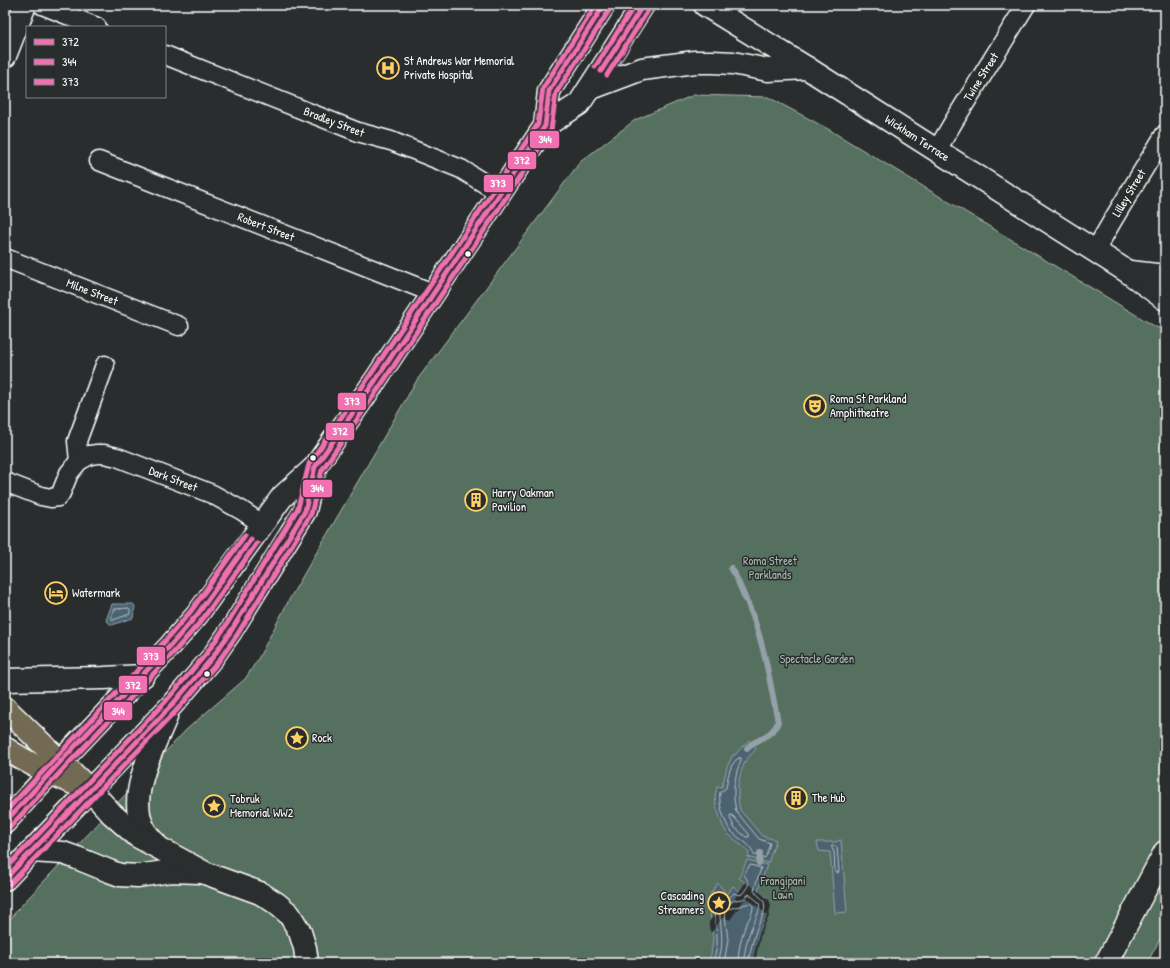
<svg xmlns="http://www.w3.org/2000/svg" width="1170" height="968" font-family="'Patrick Hand',sans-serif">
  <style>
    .green { fill: #56705f; stroke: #aab8af }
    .water { fill: #4c6370; stroke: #94a1a9 }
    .pier { fill: #2a2d2e }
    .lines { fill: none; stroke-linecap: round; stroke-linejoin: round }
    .shore { stroke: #b7c1c6; stroke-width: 1 }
    .stream { stroke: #94a1a9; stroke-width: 6 }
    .street-casing { stroke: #fff; stroke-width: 21 }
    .secondary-casing { stroke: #fff; stroke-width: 25 }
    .primary-casing { stroke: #fff; stroke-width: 25 }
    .street { stroke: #2a2d2e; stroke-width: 18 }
    .secondary { stroke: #2a2d2e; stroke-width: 22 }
    .primary { stroke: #736b52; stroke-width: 22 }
    .bus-1-casing { stroke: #2a2d2e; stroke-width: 8 }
    .bus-2-casing { stroke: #2a2d2e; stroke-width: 8 }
    .bus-3-casing { stroke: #2a2d2e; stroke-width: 8 }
    .bus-1 { stroke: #f070b1; stroke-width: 5 }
    .bus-2 { stroke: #f070b1; stroke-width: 5 }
    .bus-3 { stroke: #f070b1; stroke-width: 5 }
    .bus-dot { fill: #fff; stroke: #2a2d2e; stroke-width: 1.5 }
    .labels { text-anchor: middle; stroke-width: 3; stroke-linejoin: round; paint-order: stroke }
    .poi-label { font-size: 12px; fill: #fff; stroke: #2a2d2e; text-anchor: start }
    .street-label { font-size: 12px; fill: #fff; stroke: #2a2d2e }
    .park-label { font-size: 12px; fill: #aab8af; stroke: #2a2d2e }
    .line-badge { stroke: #2a2d2e; stroke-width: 1.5 }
    .badge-label { font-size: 11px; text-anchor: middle; font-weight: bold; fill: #fff }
  </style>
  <rect width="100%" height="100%" fill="#2a2d2e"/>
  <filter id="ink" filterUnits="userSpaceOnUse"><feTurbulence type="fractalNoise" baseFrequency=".025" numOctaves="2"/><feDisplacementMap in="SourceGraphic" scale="8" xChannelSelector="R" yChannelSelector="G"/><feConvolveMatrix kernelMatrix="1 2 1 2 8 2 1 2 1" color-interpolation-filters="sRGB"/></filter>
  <g filter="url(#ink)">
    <!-- green -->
    <path class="green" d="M 694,95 L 768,97 L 828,129 L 1156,327 L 1165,330 L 1165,930 L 1147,963 L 5,963 L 5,926 L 17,910 L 186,730 L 245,679 L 258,659 L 290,598 L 417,380 L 580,162 L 635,120 Z"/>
    <!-- water -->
    <g class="water">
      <path d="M 112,604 L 133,604 L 135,606 L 133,618 L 112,625 L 110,624 L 106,620 Z"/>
      <path d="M 749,740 L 756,749 L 745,761 L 741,772 L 738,785 L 738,799 L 740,810 L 762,836 L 776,840 L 768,863 L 748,857 L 749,852 L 727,833 L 723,826 L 716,806 L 715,796 L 717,786 L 722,787 L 727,767 L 733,755 L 735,755 L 741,748 Z"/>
      <path d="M 841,840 L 847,912 L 835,913 L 830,852 L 819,851 L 817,842 L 835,842 Z"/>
      <path d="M 747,860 L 767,865 L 758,890 L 767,898 L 767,915 L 759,933 L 753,963 L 707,963 L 711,955 L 713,939 L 710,912 L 711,893 L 718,883 L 727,895 L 733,886 L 739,891 L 745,882 L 739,878 Z"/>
    </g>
    <!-- pier -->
    <path class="pier" d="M 745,882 L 758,890 L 769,900 L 771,905 L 769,916 L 761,933 L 755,963 L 753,963 L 753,959 L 759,933 L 767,915 L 746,897 L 730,920 L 723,917 L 711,933 L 709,927 L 709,922 L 720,907 L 723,907 L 728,909 Z"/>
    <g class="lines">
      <!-- shore -->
      <g class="shore">
        <path d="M 115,609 L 129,608 L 130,610 L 130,614 L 113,620 L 111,618 Z"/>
        <path d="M 739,758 L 741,758 L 741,760 L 737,771 L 734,785 L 734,799 L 736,811 L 759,839 L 770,843 L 766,856 L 765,858 L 754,855 C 751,843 738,839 731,831 C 724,823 718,802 720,792 L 726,788 C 728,778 729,763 739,758 Z"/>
        <path d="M 731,815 L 733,816 L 749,834 L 749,837 L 746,837 L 734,827 L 730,818 Z"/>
        <path d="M 832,846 L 836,846 L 837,847 L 839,871 L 838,873 L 835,871 L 834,852 L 832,848 Z"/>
        <path d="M 712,963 C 715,956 718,946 717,938 C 717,926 710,902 717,892 L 719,891 C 726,898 726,902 734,893 L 739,895 L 742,894 C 749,885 751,884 744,875 L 749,866 L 751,865 L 761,868 L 754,890 C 756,895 762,897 764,902 C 767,912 759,922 756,931 C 753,940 751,949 749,958 L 749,963"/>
        <path d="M 717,963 C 727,942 718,924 720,903 L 721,902 L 726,903 L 730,903 L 735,900 L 743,899 L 749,894 C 752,897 757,900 759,903 C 762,909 753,923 751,929 C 747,939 744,952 744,963"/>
        <path d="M 724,963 L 728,940 L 726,925 L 725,910 L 750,903 L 753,906 C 753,914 748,920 745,927 C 741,938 738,952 738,963"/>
      </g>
      <!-- stream -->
      <g class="stream">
        <path d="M 731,568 L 735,574"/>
        <path d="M 736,577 L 746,600"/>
        <path d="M 747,748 L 750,745 C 760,739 774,734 778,722 C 770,683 764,641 748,604"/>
        <path d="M 759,863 L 760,853"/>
      </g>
      <!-- street casing -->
      <g class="street-casing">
        <g id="street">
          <path d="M 42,5 L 97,27"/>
          <path d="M 165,55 L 358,132 L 391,141 L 461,169 L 500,193"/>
          <path d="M 937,150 L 954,121 L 1026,5"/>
          <path d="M 99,161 L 433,293"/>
          <path d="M 1095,251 L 1114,218 L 1165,134"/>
          <path d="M 5,258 L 179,326"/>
          <path d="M 79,461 L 77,441 L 105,365"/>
          <path d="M 5,482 L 41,496 L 51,498 L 58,497 L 61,493 L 69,473 L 79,461 L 90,455 L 97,454 L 104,454 L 117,457 L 212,494 L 241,510 L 262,524"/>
        </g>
      </g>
      <!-- secondary casing -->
      <g class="secondary-casing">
        <g id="secondary">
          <path d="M 705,5 L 807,68 L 1095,251 L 1128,272 L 1165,299"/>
          <path d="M 5,56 L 25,5"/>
          <path d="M 589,89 L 642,69 L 695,62 L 713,62 L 733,63 L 768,70 L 807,68"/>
          <path d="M 545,126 L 549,91 L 604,5"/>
          <path d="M 1130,272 L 1165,276"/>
          <path d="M 5,680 L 104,678 L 143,676"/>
          <path d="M 61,761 L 170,646 L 197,615 L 282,497 L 315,467 L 375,381 L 545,126 L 579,104 L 643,5"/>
          <path d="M 155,843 C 118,810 151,754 166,717"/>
          <path d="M 31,851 L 63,853 L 77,858 L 109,871 L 120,875 L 138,876 L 171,871 L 200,872"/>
          <path d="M 307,963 L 305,948 L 300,932 L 289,914 L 276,903 L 260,893 L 205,873 L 137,836 L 112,814 L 90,790 L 171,706 L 189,685 L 212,658 L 231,631 L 305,511 L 315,467"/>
          <path d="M 1106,963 L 1165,852"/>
        </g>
      </g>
      <!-- primary casing -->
      <g class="primary-casing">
        <g id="primary">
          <path d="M 5,708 L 90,790"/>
          <path d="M 5,748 C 28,764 54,775 80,786"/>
          <path d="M 5,822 L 58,764"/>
          <path d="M 5,879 L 90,790"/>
        </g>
      </g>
      <!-- street -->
      <use href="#street" class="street"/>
      <!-- secondary -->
      <use href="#secondary" class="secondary"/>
      <!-- primary -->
      <use href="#primary" class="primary"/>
      <!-- bus-1 casing -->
      <g class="bus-1-casing">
        <g id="bus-1">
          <path d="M 601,71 L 643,5"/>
          <path d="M 5,822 L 61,761 L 170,646 L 197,615 L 251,539"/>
          <path d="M 5,879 L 171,706 L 212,658 L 231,631 L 305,511 L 315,467 L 375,381 L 545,126 L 549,91 L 604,5"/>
        </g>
      </g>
      <!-- bus-2 casing -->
      <g class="bus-2-casing">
        <g id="bus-2">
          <path d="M 607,75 L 649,9"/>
          <path d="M 10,827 L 66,766 L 175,651 L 202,620 L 257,543"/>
          <path d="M 10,884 L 176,711 L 218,662 L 237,635 L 311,514 L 322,470 L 381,385 L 551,130 L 556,93 L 610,9"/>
        </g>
      </g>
      <!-- bus-3 casing -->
      <g class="bus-3-casing">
        <g id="bus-3">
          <path d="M 595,67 L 635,5"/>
          <path d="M 5,812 L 165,641 L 191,611 L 245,535"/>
          <path d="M 5,869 L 166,701 L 206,654 L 225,627 L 298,508 L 309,464 L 369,377 L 538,124 L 543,88 L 596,5"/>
        </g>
      </g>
      <!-- bus-1 -->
      <use href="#bus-1" class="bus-1"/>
      <!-- bus-2 -->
      <use href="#bus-2" class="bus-2"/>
      <!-- bus-3 -->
      <use href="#bus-3" class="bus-3"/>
    </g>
  </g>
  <!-- icons -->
  <defs>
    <g id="hospital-ring" transform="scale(1.15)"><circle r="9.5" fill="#2a2d2e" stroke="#ffd166" stroke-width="1.5"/><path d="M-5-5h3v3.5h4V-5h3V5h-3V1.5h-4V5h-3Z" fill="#ffd166"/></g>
    <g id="theatre-ring" transform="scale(1.15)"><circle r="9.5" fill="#2a2d2e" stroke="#ffd166" stroke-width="1.5"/><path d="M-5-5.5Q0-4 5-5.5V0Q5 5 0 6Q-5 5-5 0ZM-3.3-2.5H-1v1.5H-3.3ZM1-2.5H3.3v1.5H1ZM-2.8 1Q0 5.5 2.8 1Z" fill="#ffd166"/></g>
    <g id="building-ring" transform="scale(1.15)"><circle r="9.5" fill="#2a2d2e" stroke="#ffd166" stroke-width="1.5"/><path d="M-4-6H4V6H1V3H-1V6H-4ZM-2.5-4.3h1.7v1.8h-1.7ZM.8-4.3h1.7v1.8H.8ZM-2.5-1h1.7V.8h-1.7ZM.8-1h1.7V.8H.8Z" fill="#ffd166"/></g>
    <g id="hotel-ring" transform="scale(1.15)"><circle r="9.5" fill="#2a2d2e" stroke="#ffd166" stroke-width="1.5"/><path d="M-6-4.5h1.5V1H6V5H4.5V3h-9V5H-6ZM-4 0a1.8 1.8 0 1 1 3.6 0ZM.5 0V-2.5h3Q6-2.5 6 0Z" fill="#ffd166"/></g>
    <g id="sight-ring" transform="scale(1.15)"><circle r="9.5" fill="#2a2d2e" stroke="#ffd166" stroke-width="1.5"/><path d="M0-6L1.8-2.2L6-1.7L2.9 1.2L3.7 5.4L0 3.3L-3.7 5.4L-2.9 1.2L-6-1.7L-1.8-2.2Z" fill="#ffd166"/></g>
  </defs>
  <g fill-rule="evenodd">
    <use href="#hospital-ring" x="388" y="68"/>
    <use href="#theatre-ring" x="815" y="406"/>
    <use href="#building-ring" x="476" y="500"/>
    <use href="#hotel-ring" x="56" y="593"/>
    <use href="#sight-ring" x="297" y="738"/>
    <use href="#building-ring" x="796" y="798"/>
    <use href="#sight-ring" x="214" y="806"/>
    <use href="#sight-ring" x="719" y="903"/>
  </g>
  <!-- markers -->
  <g class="bus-dot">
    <circle cx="468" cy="254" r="3.5"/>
    <circle cx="313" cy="458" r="3.5"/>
    <circle cx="207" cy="674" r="3.5"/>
  </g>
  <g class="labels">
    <!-- poi labels -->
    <g class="poi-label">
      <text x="404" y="65">St Andrews War Memorial<tspan x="404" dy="14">Private Hospital</tspan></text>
      <text x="830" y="403">Roma St Parkland<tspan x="830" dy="14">Amphitheatre</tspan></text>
      <text x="492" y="497">Harry Oakman<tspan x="492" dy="14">Pavilion</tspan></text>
      <text x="72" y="597">Watermark</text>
      <text x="312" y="742">Rock</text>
      <text x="812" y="802">The Hub</text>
      <text x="230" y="803">Tobruk<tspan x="230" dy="14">Memorial WW2</tspan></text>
      <text x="704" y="900" text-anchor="end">Cascading<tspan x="704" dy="14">Streamers</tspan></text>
    </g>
    <!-- street labels -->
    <g class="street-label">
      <text transform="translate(981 77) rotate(-58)" y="4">Twine Street</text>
      <text transform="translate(334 122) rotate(21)" y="4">Bradley Street</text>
      <text transform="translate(917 138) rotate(33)" y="4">Wickham Terrace</text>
      <text transform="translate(1129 193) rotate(-59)" y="4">Lilley Street</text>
      <text transform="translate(266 227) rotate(21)" y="4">Robert Street</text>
      <text transform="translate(92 292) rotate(21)" y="4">Milne Street</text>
      <text transform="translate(173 479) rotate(21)" y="4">Dark Street</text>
    </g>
    <!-- park labels -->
    <g class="park-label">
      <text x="770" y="565">Roma Street<tspan x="770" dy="14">Parklands</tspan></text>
      <text x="817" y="663">Spectacle Garden</text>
      <text x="783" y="885">Frangipani<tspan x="783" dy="14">Lawn</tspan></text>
    </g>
  </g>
  <g class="line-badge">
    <rect x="529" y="130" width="31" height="19" rx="4" fill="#f070b1"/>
    <rect x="507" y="151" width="30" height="19" rx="4" fill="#f070b1"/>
    <rect x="483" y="174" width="31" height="19" rx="4" fill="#f070b1"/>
    <rect x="337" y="392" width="30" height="19" rx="4" fill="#f070b1"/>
    <rect x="325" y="422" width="30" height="19" rx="4" fill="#f070b1"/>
    <rect x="302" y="479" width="31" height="19" rx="4" fill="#f070b1"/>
    <rect x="136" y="646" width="30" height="20" rx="4" fill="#f070b1"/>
    <rect x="118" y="675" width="30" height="19" rx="4" fill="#f070b1"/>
    <rect x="103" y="701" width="30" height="20" rx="4" fill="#f070b1"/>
  </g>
  <g class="badge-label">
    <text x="545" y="143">344</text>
    <text x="522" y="164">372</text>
    <text x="498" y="187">373</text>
    <text x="352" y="405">373</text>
    <text x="340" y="435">372</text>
    <text x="317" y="492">344</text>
    <text x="151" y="660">373</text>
    <text x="133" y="689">372</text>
    <text x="118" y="715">344</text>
  </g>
  <!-- margin -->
  <rect width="1170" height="968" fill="none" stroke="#2a2d2e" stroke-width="20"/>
  <rect x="10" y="10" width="1150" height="948" fill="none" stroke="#fff" stroke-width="1.5" filter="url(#ink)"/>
  <!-- legend -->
  <rect x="26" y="26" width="140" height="72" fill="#2a2d2e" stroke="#7f8182"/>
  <rect x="34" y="39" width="20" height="6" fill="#f070b1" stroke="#7f8182"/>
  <text x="62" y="46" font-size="12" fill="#ffffff">372</text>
  <rect x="34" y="59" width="20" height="6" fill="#f070b1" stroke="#7f8182"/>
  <text x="62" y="66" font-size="12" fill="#ffffff">344</text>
  <rect x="34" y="79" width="20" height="6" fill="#f070b1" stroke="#7f8182"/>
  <text x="62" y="86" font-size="12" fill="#ffffff">373</text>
</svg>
